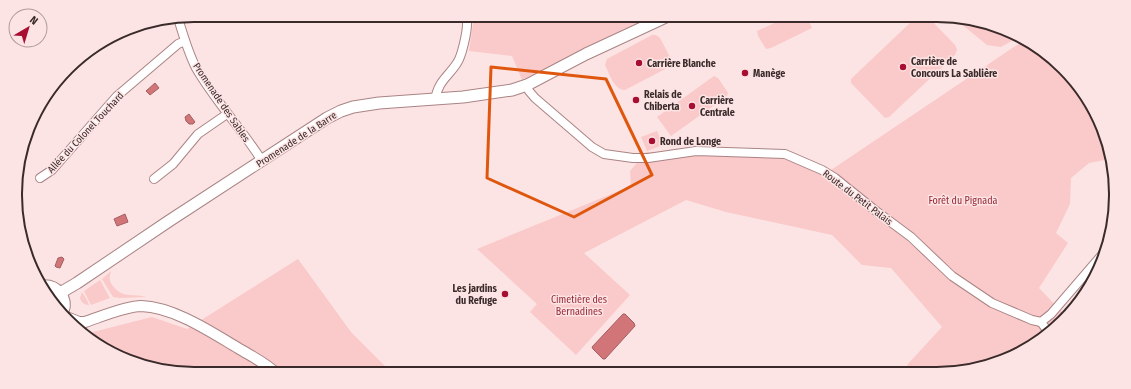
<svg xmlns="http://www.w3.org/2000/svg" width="1131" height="389" font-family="'Fira Sans Condensed',sans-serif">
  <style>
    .green { fill: #fac9c9 }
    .water { fill: #d27579; stroke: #a45e61 }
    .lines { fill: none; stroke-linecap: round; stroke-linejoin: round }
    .minor-casing { stroke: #aa8485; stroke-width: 10 }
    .tertiary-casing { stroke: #aa8485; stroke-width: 12 }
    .secondary-casing { stroke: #aa8485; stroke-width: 13 }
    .minor { stroke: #fff; stroke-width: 8 }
    .tertiary { stroke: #fff; stroke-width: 10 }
    .secondary { stroke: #fff; stroke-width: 11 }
    .marked { fill: none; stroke: #df570e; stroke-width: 3; stroke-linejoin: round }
    .poi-dot { fill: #a70e31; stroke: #fde4e4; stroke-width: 1.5 }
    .labels { text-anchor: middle; stroke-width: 3; stroke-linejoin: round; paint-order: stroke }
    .poi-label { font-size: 10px; font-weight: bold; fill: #3a2a2a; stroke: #fde4e4; text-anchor: start }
    .street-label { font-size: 10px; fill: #3a2a2a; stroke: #fde4e4 }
    .park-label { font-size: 10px; fill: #972836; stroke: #fde4e4 }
    .rim { fill: none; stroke: #3a2a2a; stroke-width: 2 }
  </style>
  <rect width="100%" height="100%" fill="#fde4e4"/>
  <!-- green -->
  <g class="green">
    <path d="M 472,15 L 656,15 L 522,80 L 512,56 L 469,51 L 474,17 Z"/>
    <path d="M 792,15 L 806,15 L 812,28 L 771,48 L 766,49 L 758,36 L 757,31 Z"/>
    <path d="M 921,15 L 928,17 L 955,45 L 957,50 L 955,55 L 889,117 L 885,118 L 851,83 L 851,79 L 912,21 Z"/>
    <path d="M 953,17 L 983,21 L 1016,37 L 1015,39 L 1001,47 L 987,45 Z"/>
    <path d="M 652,35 L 656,35 L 660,38 L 672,61 L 671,66 L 625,90 C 614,90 609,73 605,65 L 607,59 Z"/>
    <path d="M 1023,41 L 1046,52 L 1092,105 L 1110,159 L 1089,163 L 1071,178 L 1070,204 L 1056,233 L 1068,243 L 1039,288 L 1066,316 L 1055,329 L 1016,356 L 960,372 L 913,373 L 907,365 L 942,327 L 891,268 L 862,265 L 832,235 L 726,212 L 686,200 L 584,253 L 630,295 L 576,355 L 530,312 L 537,304 L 477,249 L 631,186 L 630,171 L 646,152 L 788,150 L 831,170 Z"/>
    <path d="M 714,76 L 718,78 L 728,93 L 727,96 L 671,136 L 657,117 Z"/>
    <path d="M 657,131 L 663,145 L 647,151 L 641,137 Z"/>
    <path d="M 298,259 L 351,332 L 393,374 L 194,374 L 148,368 L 95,344 L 85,334 L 152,317 L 187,329 Z"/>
    <path d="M 111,271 C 109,277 109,281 113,286 C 123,299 133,293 146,297 L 120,298 L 113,297 L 102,279 Z"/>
    <path d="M 100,280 L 110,298 L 91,305 L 84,291 Z"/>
    <path d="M 82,292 L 87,300 L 89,305 C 84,305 81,302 80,298 Z"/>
  </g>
  <!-- water -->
  <g class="water">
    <path d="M 155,83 L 159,88 L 150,95 L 146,91 Z"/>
    <path d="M 189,114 L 195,122 L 193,124 L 189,124 L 186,121 L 185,117 Z"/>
    <path d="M 125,214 L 128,222 L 117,226 L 114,219 Z"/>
    <path d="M 62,257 L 64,259 L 60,268 L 56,267 L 55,266 L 58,258 Z"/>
    <path d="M 623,314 L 625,314 L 634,323 L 635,326 L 605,359 L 603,359 L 593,349 L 592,347 Z"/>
  </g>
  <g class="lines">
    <!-- minor casing -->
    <g class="minor-casing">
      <g id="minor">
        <path d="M 178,18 C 183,35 188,52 196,68 C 215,101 242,129 262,161"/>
        <path d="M 527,85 L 529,91 L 535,98 L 592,147 L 604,154 L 633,158 L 648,158 L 696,151 L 785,154 L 822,170 L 835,178 L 876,211 L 911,237 L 952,276 L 992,303 L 1032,320 L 1041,322 L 1051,314 L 1107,249"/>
        <path d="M 435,100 C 438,81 448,77 457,63 C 462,56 467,32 467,24 C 468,21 466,18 465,15"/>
        <path d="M 40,178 L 52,170 L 117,96 L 171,50 L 178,44 L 185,41"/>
        <path d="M 154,179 L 173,164 L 198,134 L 227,114"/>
        <path d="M 1041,322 L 1049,333"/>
      </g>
    </g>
    <!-- tertiary casing -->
    <g class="tertiary-casing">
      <path id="tertiary" d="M 69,318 L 79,322 L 85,322 C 100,317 126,306 141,306 C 174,307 211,332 238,348 C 251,356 266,363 277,374"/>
    </g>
    <!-- secondary casing -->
    <g class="secondary-casing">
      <g id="secondary">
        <path d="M 41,286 C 57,284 68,298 63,312"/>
        <path d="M 60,293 L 77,283 L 169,221 L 327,118 L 341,111 L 353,107 L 379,103 L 463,97 L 512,90 L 527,85 L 586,54 L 670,15"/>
      </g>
    </g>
    <!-- minor -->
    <use href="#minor" class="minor"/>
    <!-- tertiary -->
    <use href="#tertiary" class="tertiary"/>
    <!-- secondary -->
    <use href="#secondary" class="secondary"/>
  </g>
  <!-- marked area -->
  <path class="marked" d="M 491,67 L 606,79 L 652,175 L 574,217 L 487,178 Z"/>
  <!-- markers -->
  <g class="poi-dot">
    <circle cx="639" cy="63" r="4"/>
    <circle cx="903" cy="67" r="4"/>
    <circle cx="745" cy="73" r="4"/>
    <circle cx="636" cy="100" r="4"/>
    <circle cx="692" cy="106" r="4"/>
    <circle cx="652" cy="141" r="4"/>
    <circle cx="505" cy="294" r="4"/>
  </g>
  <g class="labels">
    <!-- poi labels -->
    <g class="poi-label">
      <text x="911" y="65">Carrière de<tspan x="911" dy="12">Concours La Sablière</tspan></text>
      <text x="647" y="67">Carrière Blanche</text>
      <text x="753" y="77">Manège</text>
      <text x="644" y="98">Relais de<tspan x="644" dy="12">Chiberta</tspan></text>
      <text x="700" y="104">Carrière<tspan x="700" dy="12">Centrale</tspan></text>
      <text x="660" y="145">Rond de Longe</text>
      <text x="497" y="292" text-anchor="end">Les jardins<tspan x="497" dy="12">du Refuge</tspan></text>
    </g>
    <!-- street labels -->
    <g class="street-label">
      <text transform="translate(222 102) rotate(56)" y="4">Promenade des Sables</text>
      <text transform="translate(85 132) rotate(-47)" y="4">Allée du Colonel Touchard</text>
      <text transform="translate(296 139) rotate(-33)" y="4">Promenade de la Barre</text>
      <text transform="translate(858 197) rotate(37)" y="4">Route du Petit Palais</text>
    </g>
    <!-- park labels -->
    <g class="park-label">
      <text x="963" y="204">Forêt du Pignada</text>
      <text x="579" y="303">Cimetière des<tspan x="579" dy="12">Bernadines</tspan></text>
    </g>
  </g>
  <!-- crop -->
  <path d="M0 0H1131V389H0ZM194 22H937A172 172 0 0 1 1109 194V195A172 172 0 0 1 937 367H194A172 172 0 0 1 22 195V194A172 172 0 0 1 194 22Z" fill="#fde4e4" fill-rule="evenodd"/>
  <path class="rim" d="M194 22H937A172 172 0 0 1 1109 194V195A172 172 0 0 1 937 367H194A172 172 0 0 1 22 195V194A172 172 0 0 1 194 22Z"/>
  <!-- north arrow -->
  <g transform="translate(28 28) rotate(38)"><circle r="19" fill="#fde4e4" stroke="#af9a9a"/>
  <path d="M0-3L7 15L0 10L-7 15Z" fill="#a70e31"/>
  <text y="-6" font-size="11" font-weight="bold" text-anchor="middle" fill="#3a2a2a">N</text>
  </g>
</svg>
